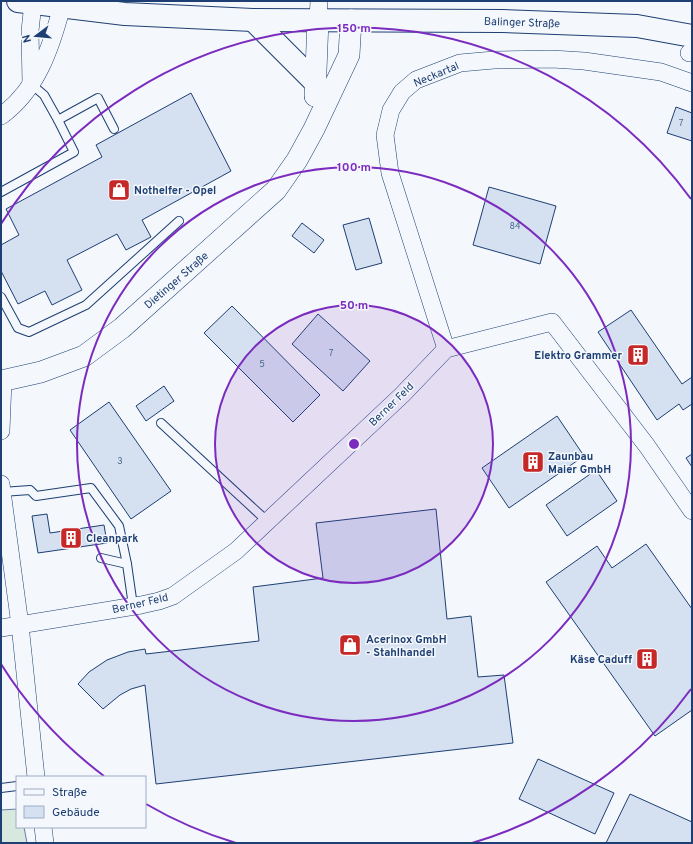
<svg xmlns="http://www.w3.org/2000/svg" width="693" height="844" font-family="Overpass,sans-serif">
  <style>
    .green { fill: #d7e8df; stroke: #687fa3 }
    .building { fill: #d5e0f0; stroke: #1d3f73 }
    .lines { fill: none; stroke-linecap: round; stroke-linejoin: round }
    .service-casing { stroke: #1d3f73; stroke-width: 10 }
    .minor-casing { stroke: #1d3f73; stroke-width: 18 }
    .tertiary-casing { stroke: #1d3f73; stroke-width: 22 }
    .secondary-casing { stroke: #1d3f73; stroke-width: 24 }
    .service { stroke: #f4f7fb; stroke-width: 8 }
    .minor { stroke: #f4f7fb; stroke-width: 17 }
    .tertiary { stroke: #f4f7fb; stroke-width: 21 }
    .secondary { stroke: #f4f7fb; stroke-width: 22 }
    .ring { fill: none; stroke: #7b2cbf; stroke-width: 2 }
    .labels { text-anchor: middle; stroke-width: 3; stroke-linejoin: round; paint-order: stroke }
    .number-label { font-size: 9px; fill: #4b6792 }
    .street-label { font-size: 11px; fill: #1d3f73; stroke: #f4f7fb }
    .poi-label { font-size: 11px; font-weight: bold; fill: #1d3f73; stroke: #f4f7fb; text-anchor: start }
    .centre { fill: #7b2cbf; stroke: #f4f7fb; stroke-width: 2 }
    .ring-label { font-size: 12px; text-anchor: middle; font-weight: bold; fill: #7b2cbf; stroke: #f4f7fb; stroke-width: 3; stroke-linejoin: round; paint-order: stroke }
  </style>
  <rect width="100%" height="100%" fill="#f4f7fb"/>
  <!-- green -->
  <path class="green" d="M 17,809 L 17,827 L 24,827 L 27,843 L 1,843 L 1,810 Z"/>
  <!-- building -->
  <g class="building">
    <path d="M 191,93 L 231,171 L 142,220 L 151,237 L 126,250 L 117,234 L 67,260 L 82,290 L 52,305 L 45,291 L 18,304 L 1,271 L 1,245 L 19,235 L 6,209 L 102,157 L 96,145 Z"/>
    <path d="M 676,107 L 692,113 L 692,141 L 667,133 Z"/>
    <path d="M 489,187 L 556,206 L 540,264 L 473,245 Z"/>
    <path d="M 369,218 L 382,263 L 356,270 L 343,225 Z"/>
    <path d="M 302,223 L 324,240 L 314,253 L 292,236 Z"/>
    <path d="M 232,306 L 320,395 L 293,422 L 204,333 Z"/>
    <path d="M 631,310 L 682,384 L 692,377 L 692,404 L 683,410 L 679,404 L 657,420 L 598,332 Z"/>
    <path d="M 318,314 L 370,361 L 343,391 L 292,344 Z"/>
    <path d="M 164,386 L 174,401 L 146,421 L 136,406 Z"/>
    <path d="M 109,402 L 171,491 L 131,519 L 70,430 Z"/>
    <path d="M 557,416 L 584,456 L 509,508 L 482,468 Z"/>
    <path d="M 692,454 L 692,467 L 686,458 Z"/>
    <path d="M 596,470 L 617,501 L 567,536 L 546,505 Z"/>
    <path d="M 436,509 L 447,619 L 471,616 L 478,677 L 504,675 L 513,743 L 156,784 L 145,685 L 131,689 L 120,695 L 103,709 L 78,684 L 89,672 L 107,660 L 128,652 L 145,649 L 146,654 L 259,641 L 253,587 L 323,578 L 316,523 Z"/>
    <path d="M 47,514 L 50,533 L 104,525 L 107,543 L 38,553 L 32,516 Z"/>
    <path d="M 646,544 L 692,609 L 692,710 L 655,736 L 546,582 L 597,546 L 612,568 Z"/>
    <path d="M 538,759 L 614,793 L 595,834 L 519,799 Z"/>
    <path d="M 630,794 L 692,822 L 692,843 L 606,843 Z"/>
  </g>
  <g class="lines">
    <!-- service casing -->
    <g class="service-casing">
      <g id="service">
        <path d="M 31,84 L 44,95 L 58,120 L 98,98 L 114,129"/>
        <path d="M 1,192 L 74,152 L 58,120"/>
        <path d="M 1,297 L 18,328 L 29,332 L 86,305 L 179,221"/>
        <path d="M 161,423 L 267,521"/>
        <path d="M 2,492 L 30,490 L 36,496 L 91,488 L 119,526 L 127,564"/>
        <path d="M 101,558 L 127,564 L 133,606"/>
        <path d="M 1,788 L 17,786"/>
      </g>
    </g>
    <!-- minor casing -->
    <g class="minor-casing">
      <g id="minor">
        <path d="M 318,20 L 319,1"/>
        <path d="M 689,53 L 692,53"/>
        <path d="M 31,84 L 30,31 L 33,3"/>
        <path d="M 1,116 C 37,90 51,48 62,6"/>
        <path d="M 446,349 L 390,173 L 385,135 L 391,110 L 402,92 L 416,80 L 460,63 L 494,60 L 552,59 L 584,61 L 661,72 L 692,83"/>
        <path d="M 1,431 L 3,381"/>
        <path d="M 1,484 L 20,625 L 36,777"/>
        <path d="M 1,628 L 141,605 L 159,601 L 173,596 L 236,551 L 402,395 L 446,349 L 552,322 L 647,446 L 692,511"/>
        <path d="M 43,827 L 45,843"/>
      </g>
    </g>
    <!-- tertiary casing -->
    <g class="tertiary-casing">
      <g id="tertiary">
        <path d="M 315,96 L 318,20"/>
        <path d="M 1,381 L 41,372 L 84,356 L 122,328 L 276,190 L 297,160 L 314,129 L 349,55 L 351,20"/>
      </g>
    </g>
    <!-- secondary casing -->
    <g class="secondary-casing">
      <g id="secondary">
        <path d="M 18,1 L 125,14 L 253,20 L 502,21 L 637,26 L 692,36"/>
        <path d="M 253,20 L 315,82"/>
      </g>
    </g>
    <!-- service -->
    <use href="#service" class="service"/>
    <!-- minor -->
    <use href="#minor" class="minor"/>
    <!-- tertiary -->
    <use href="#tertiary" class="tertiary"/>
    <!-- secondary -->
    <use href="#secondary" class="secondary"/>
  </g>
  <!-- distance rings -->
  <circle cx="354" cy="444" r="139" fill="#7b2cbf" fill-opacity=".12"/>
  <g class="ring">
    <circle cx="354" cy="444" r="139"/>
    <circle cx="354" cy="444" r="277"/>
    <path d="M691 689A416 416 0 0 1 472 843M236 843A416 416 0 0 1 146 804M104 776A416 416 0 0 1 1 664M1 224A416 416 0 0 1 691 199"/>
  </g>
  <!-- icons -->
  <defs>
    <g id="shop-square" transform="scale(1.15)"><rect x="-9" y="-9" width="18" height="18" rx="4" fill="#c62828" stroke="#f4f7fb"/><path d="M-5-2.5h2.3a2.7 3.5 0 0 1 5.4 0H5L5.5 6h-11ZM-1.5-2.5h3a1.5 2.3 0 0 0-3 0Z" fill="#fff"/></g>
    <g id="building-square" transform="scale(1.15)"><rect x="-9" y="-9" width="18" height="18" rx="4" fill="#c62828" stroke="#f4f7fb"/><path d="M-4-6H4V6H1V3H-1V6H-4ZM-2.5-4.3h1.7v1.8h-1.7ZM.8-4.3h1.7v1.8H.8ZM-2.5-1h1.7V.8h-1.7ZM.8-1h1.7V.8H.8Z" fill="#fff"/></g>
  </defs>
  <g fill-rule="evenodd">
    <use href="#shop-square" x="119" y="190"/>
    <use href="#building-square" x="638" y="355"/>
    <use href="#building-square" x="533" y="462"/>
    <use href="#building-square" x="71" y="538"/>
    <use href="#shop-square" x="350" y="645"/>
    <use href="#building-square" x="647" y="659"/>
  </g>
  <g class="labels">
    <!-- number labels -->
    <g class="number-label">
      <text x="681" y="126">7</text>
      <text x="515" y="229">84</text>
      <text x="331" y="356">7</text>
      <text x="262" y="367">5</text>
      <text x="120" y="464">3</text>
    </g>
    <!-- street labels -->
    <g class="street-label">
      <text transform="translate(522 22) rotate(2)" y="4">Balinger Straße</text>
      <text transform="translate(436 74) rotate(-23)" y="4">Neckartal</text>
      <text transform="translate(176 280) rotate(-41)" y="4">Dietinger Straße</text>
      <text transform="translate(391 404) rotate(-44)" y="4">Berner Feld</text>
      <text transform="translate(140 603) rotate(-13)" y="4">Berner Feld</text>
    </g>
    <!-- poi labels -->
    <g class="poi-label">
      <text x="134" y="194">Nothelfer - Opel</text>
      <text x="622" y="359" text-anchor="end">Elektro Grammer</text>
      <text x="548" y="460">Zaunbau<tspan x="548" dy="13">Maier GmbH</tspan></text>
      <text x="86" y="542">Cleanpark</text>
      <text x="366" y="643">Acerinox GmbH<tspan x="366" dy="13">- Stahlhandel</tspan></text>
      <text x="632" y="663" text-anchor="end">Käse Caduff</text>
    </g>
  </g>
  <circle cx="354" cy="444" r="6" class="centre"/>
  <g class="ring-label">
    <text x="354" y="32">150 m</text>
    <text x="354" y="171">100 m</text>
    <text x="354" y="309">50 m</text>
  </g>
  <!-- border -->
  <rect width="693" height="844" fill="none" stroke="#1d3f73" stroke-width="4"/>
  <!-- legend -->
  <rect x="16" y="776" width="130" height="52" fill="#f4f7fb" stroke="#9eadc5"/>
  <rect x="24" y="789" width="20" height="6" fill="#f4f7fb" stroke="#9eadc5"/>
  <text x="52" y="796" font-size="12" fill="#1d3f73">Straße</text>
  <rect x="24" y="806" width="20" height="12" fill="#d5e0f0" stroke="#9eadc5"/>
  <text x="52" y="816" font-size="12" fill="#1d3f73">Gebäude</text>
  <!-- north arrow -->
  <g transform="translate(36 36) rotate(254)" stroke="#f4f7fb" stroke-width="3" paint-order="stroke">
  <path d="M0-3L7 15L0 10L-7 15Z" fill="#1d3f73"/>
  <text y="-6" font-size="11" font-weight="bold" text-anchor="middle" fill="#1d3f73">N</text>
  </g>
</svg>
